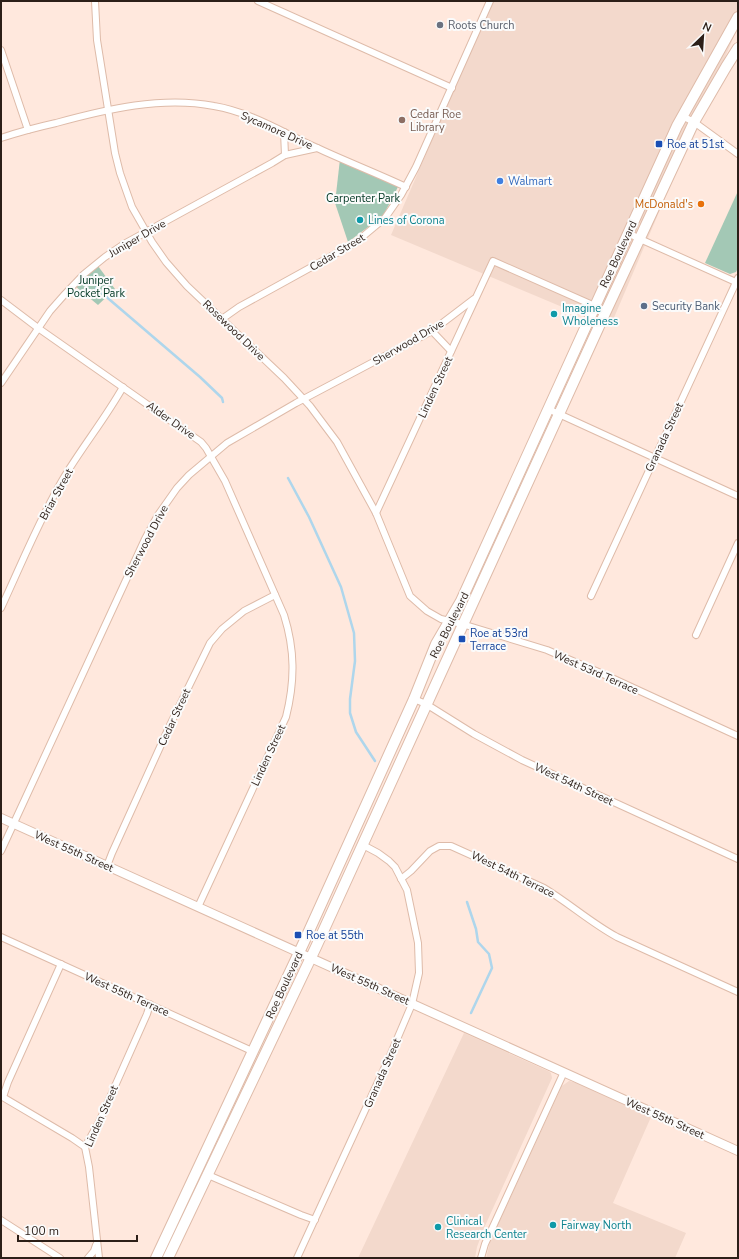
<svg xmlns="http://www.w3.org/2000/svg" width="739" height="1259" font-family="'Nunito Sans',sans-serif">
  <style>
    .built { fill: #f3d9cc }
    .park { fill: #a3c8b5 }
    .lines { fill: none; stroke-linecap: round; stroke-linejoin: round }
    .stream { stroke: #aed6ec; stroke-width: 2.5 }
    .minor-casing { stroke: #debba9; stroke-width: 8 }
    .tertiary-casing { stroke: #debba9; stroke-width: 10 }
    .primary-casing { stroke: #debba9; stroke-width: 12 }
    .minor { stroke: #fff; stroke-width: 6 }
    .tertiary { stroke: #fff; stroke-width: 8 }
    .primary { stroke: #fff; stroke-width: 10 }
    .worship-dot { fill: #6b7280; stroke: #fbfbfb; stroke-width: 1.5 }
    .education-dot { fill: #8d6e63; stroke: #fbfbfb; stroke-width: 1.5 }
    .transit-dot { fill: #1a4fb4; stroke: #fbfbfb; stroke-width: 1.5 }
    .shop-dot { fill: #3f7fe0; stroke: #fbfbfb; stroke-width: 1.5 }
    .food-dot { fill: #e8710a; stroke: #fbfbfb; stroke-width: 1.5 }
    .culture-dot { fill: #0f9aa8; stroke: #fbfbfb; stroke-width: 1.5 }
    .service-dot { fill: #5c6f8a; stroke: #fbfbfb; stroke-width: 1.5 }
    .labels { text-anchor: middle; stroke-width: 4; stroke-linejoin: round; paint-order: stroke }
    .worship-label { font-size: 11px; fill: #5b616d; stroke: #fbfbfb; text-anchor: start }
    .education-label { font-size: 11px; fill: #785e54; stroke: #fbfbfb; text-anchor: start }
    .street-label { font-size: 11px; fill: #2c1f18; stroke: #fbfbfb }
    .transit-label { font-size: 11px; fill: #164399; stroke: #fbfbfb; text-anchor: start }
    .shop-label { font-size: 11px; fill: #366cbe; stroke: #fbfbfb; text-anchor: start }
    .park-label { font-size: 11px; fill: #003723; stroke: #fbfbfb }
    .food-label { font-size: 11px; fill: #c56008; stroke: #fbfbfb; text-anchor: end }
    .culture-label { font-size: 11px; fill: #0d838f; stroke: #fbfbfb; text-anchor: start }
    .service-label { font-size: 11px; fill: #4e5e75; stroke: #fbfbfb; text-anchor: start }
  </style>
  <rect width="100%" height="100%" fill="#ffe8dd"/>
  <!-- built -->
  <g class="built">
    <path d="M 492,1 L 738,1 L 738,27 L 610,327 L 391,235 Z"/>
    <path d="M 464,1033 L 548,1071 L 551,1073 L 552,1078 L 484,1228 L 477,1247 L 475,1258 L 358,1258 Z"/>
    <path d="M 569,1081 L 577,1083 L 651,1117 L 613,1203 L 686,1233 L 675,1258 L 486,1258 L 490,1242 L 562,1086 Z"/>
  </g>
  <!-- park -->
  <g class="park">
    <path d="M 340,159 L 399,185 L 383,216 L 348,242 L 335,203 Z"/>
    <path d="M 738,191 L 738,268 L 736,272 L 730,274 L 705,263 Z"/>
    <path d="M 98,266 L 115,289 L 98,305 L 75,286 Z"/>
  </g>
  <g class="lines">
    <!-- stream -->
    <g class="stream">
      <path d="M 96,288 L 200,377 L 222,398 L 223,402"/>
      <path d="M 288,478 L 309,517 L 341,587 L 354,633 L 355,661 L 350,699 L 350,713 L 356,732 L 375,761"/>
      <path d="M 467,902 L 476,929 L 478,942 L 489,954 L 492,968 L 471,1013"/>
    </g>
    <!-- minor casing -->
    <g class="minor-casing">
      <g id="minor">
        <path d="M 95,1 L 97,40 L 115,153 L 120,173 L 132,207 L 152,242 L 166,262 L 187,286 L 284,378 L 310,406 L 337,442 L 376,513 L 410,596 L 427,611 L 441,619 L 462,624 L 547,650 L 603,674 L 738,736"/>
        <path d="M 258,1 L 452,88"/>
        <path d="M 1,50 L 28,130"/>
        <path d="M 682,116 L 694,122 L 738,154"/>
        <path d="M 284,132 L 285,155"/>
        <path d="M 1,138 C 19,132 38,127 56,123 C 107,109 162,96 214,106 C 250,112 282,132 315,147 C 345,161 376,173 406,187"/>
        <path d="M 628,233 L 640,239 L 738,283"/>
        <path d="M 1,300 L 38,328 L 201,442 L 206,448 L 225,481 L 284,615 C 295,650 295,681 286,717 L 198,907"/>
        <path d="M 222,319 L 239,307 L 355,243 L 385,218 L 401,195 L 416,167 L 490,1"/>
        <path d="M 432,331 L 451,351"/>
        <path d="M 1,383 L 50,311 L 65,294 L 84,274 L 105,257 L 124,244 L 272,163 L 285,155 L 317,148"/>
        <path d="M 548,409 L 738,496"/>
        <path d="M 376,513 L 493,261 L 606,311"/>
        <path d="M 591,596 L 738,278"/>
        <path d="M 1,608 C 21,565 39,520 63,479 C 82,447 105,419 123,387"/>
        <path d="M 696,635 L 738,543"/>
        <path d="M 414,699 L 426,704 L 474,734 L 522,760 L 738,859"/>
        <path d="M 1,851 L 145,539 L 158,515 L 177,488 L 189,475 L 227,443 L 296,403 L 432,331 L 474,299"/>
        <path d="M 107,866 L 112,853 L 170,725 L 210,643 L 222,629 L 244,611 L 275,595"/>
        <path d="M 401,879 L 411,871 L 430,851 L 439,846 L 451,846 L 544,888 C 569,903 591,923 617,937 L 738,992"/>
        <path d="M 1,937 L 252,1051"/>
        <path d="M 1,1096 L 72,1138 L 85,1147"/>
        <path d="M 3,1097 L 8,1082 L 61,964"/>
        <path d="M 208,1175 L 301,1215 L 315,1220"/>
        <path d="M 1,1220 L 60,1258"/>
        <path d="M 88,1258 L 94,1251 L 96,1245"/>
        <path d="M 99,1258 L 89,1167 L 85,1147 L 99,1122 L 147,1014 L 150,1004"/>
        <path d="M 297,1258 L 389,1058 L 412,1004 L 419,973 L 418,943 L 407,890 L 395,867 L 389,861 L 378,853 L 363,845"/>
        <path d="M 481,1258 L 485,1244 L 564,1072"/>
      </g>
    </g>
    <!-- tertiary casing -->
    <g class="tertiary-casing">
      <path id="tertiary" d="M 1,818 L 738,1151"/>
    </g>
    <!-- primary casing -->
    <g class="primary-casing">
      <g id="primary">
        <path d="M 156,1258 L 304,942 L 414,699 L 436,644 L 461,601 L 677,126 L 738,17"/>
        <path d="M 168,1258 L 316,947 L 606,311 L 694,122 L 726,67 L 738,48"/>
      </g>
    </g>
    <!-- minor -->
    <use href="#minor" class="minor"/>
    <!-- tertiary -->
    <use href="#tertiary" class="tertiary"/>
    <!-- primary -->
    <use href="#primary" class="primary"/>
  </g>
  <!-- markers -->
  <circle class="worship-dot" cx="440" cy="25" r="4"/>
  <circle class="education-dot" cx="402" cy="120" r="4"/>
  <g class="transit-dot">
    <rect x="655" y="140" width="8" height="8" rx="2"/>
    <rect x="458" y="635" width="8" height="8" rx="2"/>
    <rect x="294" y="931" width="8" height="8" rx="2"/>
  </g>
  <circle class="shop-dot" cx="500" cy="181" r="4"/>
  <circle class="food-dot" cx="701" cy="204" r="4"/>
  <g class="culture-dot">
    <circle cx="360" cy="220" r="4"/>
    <circle cx="554" cy="314" r="4"/>
    <circle cx="553" cy="1225" r="4"/>
    <circle cx="438" cy="1227" r="4"/>
  </g>
  <circle class="service-dot" cx="644" cy="306" r="4"/>
  <g class="labels">
    <!-- worship labels -->
    <g class="worship-label">
      <text x="448" y="29">Roots Church</text>
    </g>
    <!-- education labels -->
    <g class="education-label">
      <text x="410" y="118">Cedar Roe<tspan x="410" dy="13">Library</tspan></text>
    </g>
    <!-- street labels -->
    <g class="street-label">
      <text transform="translate(277 130) rotate(24)" y="4">Sycamore Drive</text>
      <text transform="translate(137 238) rotate(-30)" y="4">Juniper Drive</text>
      <text transform="translate(337 252) rotate(-31)" y="4">Cedar Street</text>
      <text transform="translate(618 254) rotate(-65)" y="4">Roe Boulevard</text>
      <text transform="translate(234 330) rotate(44)" y="4">Rosewood Drive</text>
      <text transform="translate(408 342) rotate(-30)" y="4">Sherwood Drive</text>
      <text transform="translate(435 387) rotate(-65)" y="4">Linden Street</text>
      <text transform="translate(171 420) rotate(35)" y="4">Alder Drive</text>
      <text transform="translate(664 437) rotate(-65)" y="4">Granada Street</text>
      <text transform="translate(56 494) rotate(-61)" y="4">Briar Street</text>
      <text transform="translate(146 541) rotate(-62)" y="4">Sherwood Drive</text>
      <text transform="translate(449 625) rotate(-63)" y="4">Roe Boulevard</text>
      <text transform="translate(596 672) rotate(24)" y="4">West 53rd Terrace</text>
      <text transform="translate(174 717) rotate(-65)" y="4">Cedar Street</text>
      <text transform="translate(268 755) rotate(-65)" y="4">Linden Street</text>
      <text transform="translate(574 784) rotate(25)" y="4">West 54th Street</text>
      <text transform="translate(74 851) rotate(24)" y="4">West 55th Street</text>
      <text transform="translate(513 874) rotate(26)" y="4">West 54th Terrace</text>
      <text transform="translate(370 984) rotate(24)" y="4">West 55th Street</text>
      <text transform="translate(284 985) rotate(-65)" y="4">Roe Boulevard</text>
      <text transform="translate(127 994) rotate(24)" y="4">West 55th Terrace</text>
      <text transform="translate(382 1073) rotate(-66)" y="4">Granada Street</text>
      <text transform="translate(101 1116) rotate(-66)" y="4">Linden Street</text>
      <text transform="translate(665 1118) rotate(24)" y="4">West 55th Street</text>
    </g>
    <!-- transit labels -->
    <g class="transit-label">
      <text x="667" y="148">Roe at 51st</text>
      <text x="470" y="637">Roe at 53rd<tspan x="470" dy="13">Terrace</tspan></text>
      <text x="306" y="939">Roe at 55th</text>
    </g>
    <!-- shop labels -->
    <g class="shop-label">
      <text x="508" y="185">Walmart</text>
    </g>
    <!-- park labels -->
    <g class="park-label">
      <text x="363" y="202">Carpenter Park</text>
      <text x="96" y="284">Juniper<tspan x="96" dy="13">Pocket Park</tspan></text>
    </g>
    <!-- food labels -->
    <g class="food-label">
      <text x="693" y="208">McDonald's</text>
    </g>
    <!-- culture labels -->
    <g class="culture-label">
      <text x="368" y="224">Lines of Corona</text>
      <text x="562" y="312">Imagine<tspan x="562" dy="13">Wholeness</tspan></text>
      <text x="446" y="1225">Clinical<tspan x="446" dy="13">Research Center</tspan></text>
      <text x="561" y="1229">Fairway North</text>
    </g>
    <!-- service labels -->
    <g class="service-label">
      <text x="652" y="310">Security Bank</text>
    </g>
  </g>
  <!-- border -->
  <rect width="739" height="1259" fill="none" stroke="#2c1f18" stroke-width="4"/>
  <!-- north arrow -->
  <g transform="translate(703 36) rotate(25)" stroke="#fbfbfb" stroke-width="3" paint-order="stroke">
  <path d="M0-3L7 15L0 10L-7 15Z" fill="#2c1f18"/>
  <text y="-6" font-size="11" font-weight="bold" text-anchor="middle" fill="#2c1f18">N</text>
  </g>
  <!-- scale -->
  <path d="M18 1235v6h119v-6" fill="none" stroke="#2c1f18" stroke-width="2"/>
  <text x="24" y="1235" font-size="12" fill="#2c1f18" stroke="#fbfbfb" stroke-width="3" paint-order="stroke">100 m</text>
</svg>
